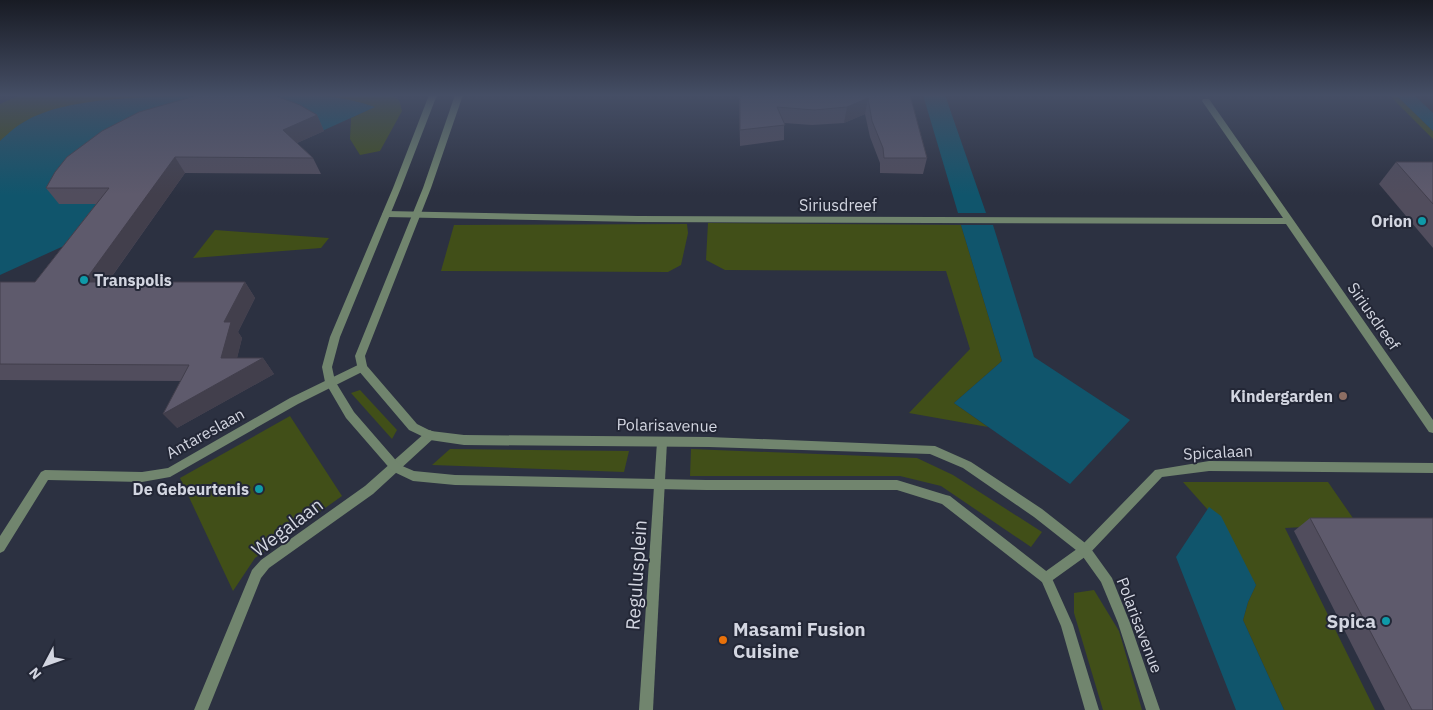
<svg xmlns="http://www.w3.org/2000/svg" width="1433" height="710" font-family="'IBM Plex Sans',sans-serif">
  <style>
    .green { fill: #414f18 }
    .water { fill: #10556c }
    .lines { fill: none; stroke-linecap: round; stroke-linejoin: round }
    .minor { fill: #71856e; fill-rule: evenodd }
    .tertiary { fill: #71856e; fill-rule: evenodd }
    .wall { fill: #514d5d }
    .shaded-wall { fill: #423f4c }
    .building { fill: #5e5a6c; stroke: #423f4c }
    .culture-dot { fill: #0f9aa8; stroke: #232736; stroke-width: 2 }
    .education-dot { fill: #8d6e63; stroke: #232736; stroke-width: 2 }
    .food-dot { fill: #e8710a; stroke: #232736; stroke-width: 2 }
    .labels { text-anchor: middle; stroke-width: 4; stroke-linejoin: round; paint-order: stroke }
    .street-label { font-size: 16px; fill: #d3d6e1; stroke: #232736 }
    .poi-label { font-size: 16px; font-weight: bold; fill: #d3d6e1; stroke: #232736; text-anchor: end }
    .near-street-label { font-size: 19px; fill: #d3d6e1; stroke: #232736 }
    .near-poi-label { font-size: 19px; font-weight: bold; fill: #d3d6e1; stroke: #232736; text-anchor: end }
  </style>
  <rect width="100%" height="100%" fill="#2c3141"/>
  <!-- green -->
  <g class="green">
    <path d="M 19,95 L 214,95 L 119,100 L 24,122 L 0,141 L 0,104 Z"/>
    <path d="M 311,95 L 392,95 L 399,100 L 402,111 L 380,151 L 360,155 L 350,139 L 351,118 L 374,107 Z"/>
    <path d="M 1396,95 L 1433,131 L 1433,139 L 1390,96 Z"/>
    <path d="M 708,223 L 961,225 L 1002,361 L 954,403 L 988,427 L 909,413 L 970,349 L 946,271 L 725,270 L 706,260 Z"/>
    <path d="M 687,224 L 688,233 L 681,265 L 668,272 L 441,271 L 454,225 Z"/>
    <path d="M 215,230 L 329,238 L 321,248 L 193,258 Z"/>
    <path d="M 360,390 L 397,430 L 392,439 L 351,393 Z"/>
    <path d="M 290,416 L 342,496 L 255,558 L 233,591 L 180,478 Z"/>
    <path d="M 450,449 L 629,451 L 624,472 L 432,465 Z"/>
    <path d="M 691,449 L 917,458 L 953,475 L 1042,532 L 1031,547 L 941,486 L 900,476 L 690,476 Z"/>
    <path d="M 1183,482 L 1328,482 L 1357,524 L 1285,528 L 1375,710 L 1284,710 L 1243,620 L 1248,602 L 1256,585 L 1209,508 L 1208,510 Z"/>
    <path d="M 1094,590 L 1119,631 L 1142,710 L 1103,710 L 1074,613 L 1074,593 Z"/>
  </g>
  <!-- water -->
  <g class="water">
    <path d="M 214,95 C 267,95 324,89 375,107 L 322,131 L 62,203 L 121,204 L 101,229 L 0,275 L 0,141 L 2,139 C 9,133 16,126 24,122 C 70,94 160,98 214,95 Z"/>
    <path d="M 923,95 L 945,95 L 986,213 L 958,213 Z"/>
    <path d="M 1396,95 L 1414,95 L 1433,113 L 1433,131 Z"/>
    <path d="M 961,225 L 993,225 L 1034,357 L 1130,420 L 1070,484 L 954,403 L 1002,361 Z"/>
    <path d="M 1209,507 L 1221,516 L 1256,585 L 1248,602 L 1243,620 L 1284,710 L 1236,710 L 1176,557 Z"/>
  </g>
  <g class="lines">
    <!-- minor -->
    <g class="minor">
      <path d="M 1203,99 L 1209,99 L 1433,420 L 1433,433 L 1429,432 L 1286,224 L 638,222 L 386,217 L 382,214 L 386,211 L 638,216 L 1283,218 L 1202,101 Z"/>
      <path d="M 362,363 L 366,364 L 367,367 L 366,370 L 298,404 L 170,477 L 142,482 L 48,480 L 4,551 L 0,553 L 0,536 L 41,472 L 45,470 L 142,472 L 168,468 L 290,398 Z"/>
      <path d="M 430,430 L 434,432 L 435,435 L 434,438 L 373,494 L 269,568 L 261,578 L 208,710 L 194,710 L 252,570 L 261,560 L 365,486 L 426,432 Z"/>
      <path d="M 662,437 L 666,439 L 667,442 L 653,710 L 639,710 L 657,442 L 658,439 Z"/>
      <path d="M 1209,461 L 1433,463 L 1433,473 L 1209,471 L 1162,477 L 1089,554 L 1050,582 L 1046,584 L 1042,582 L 1040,578 L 1042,574 L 1081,546 L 1155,470 Z"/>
    </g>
    <!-- tertiary -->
    <g class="tertiary">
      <path d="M 429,95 L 437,95 L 401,188 L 340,337 L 332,367 L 335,381 L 354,412 L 400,465 L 414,471 L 455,475 L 706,480 L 897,480 L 946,495 L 950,496 L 1050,574 L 1073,625 L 1099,710 L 1085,710 L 1061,626 L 1042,582 L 942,504 L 897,490 L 706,490 L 455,485 L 413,481 L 392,471 L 346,418 L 325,382 L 322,367 L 330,337 L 393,188 Z"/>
      <path d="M 455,95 L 463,95 L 431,188 L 365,356 L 367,366 L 417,424 L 431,431 L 464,435 L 709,437 L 935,446 L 971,462 L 1042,509 L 1089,546 L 1112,578 L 1130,623 L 1160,710 L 1146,710 L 1118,623 L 1101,582 L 1081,554 L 1034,517 L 963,468 L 930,454 L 709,447 L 464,445 L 430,440 L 409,430 L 358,370 L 355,356 L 423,188 Z"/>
    </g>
  </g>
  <!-- wall -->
  <g class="wall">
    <path d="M 739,95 L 910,95 L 927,158 L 923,174 L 880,173 L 880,163 L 870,137 L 865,114 L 844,123 L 812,125 L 784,123 L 784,140 L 740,146 Z"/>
    <path d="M 317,115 L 324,131 L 297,143 L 313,158 L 321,174 L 185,173 L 108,282 L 245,282 L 255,298 L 238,332 L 242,338 L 237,358 L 263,358 L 274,374 L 177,428 L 181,381 L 0,380 L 0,282 L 35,282 L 96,204 L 59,204 L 46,188 Z"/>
    <path d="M 1396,162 L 1433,162 L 1433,248 L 1379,184 Z"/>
    <path d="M 1310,518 L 1433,710 L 1385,710 L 1294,531 Z"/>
  </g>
  <!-- shaded-wall -->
  <g class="shaded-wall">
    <path d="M 868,98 L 865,114 L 844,123 L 847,107 Z"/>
    <path d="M 317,115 L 324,131 L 290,146 L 283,130 Z"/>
    <path d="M 175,157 L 185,173 L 97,297 L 84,282 Z"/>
    <path d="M 245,282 L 255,298 L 238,332 L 242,338 L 233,374 L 221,358 L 224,322 Z"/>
    <path d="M 263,358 L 274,374 L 177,428 L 163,414 Z"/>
  </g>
  <!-- building -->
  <g class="building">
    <path d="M 204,95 L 276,96 L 300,105 L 317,115 L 283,130 L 313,158 L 175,157 L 84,282 L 245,282 L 224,322 L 231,322 L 221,358 L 263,358 L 163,414 L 189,365 L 0,364 L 0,282 L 35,282 L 109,188 L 46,188 L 55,172 L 67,157 L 102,131 L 139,112 L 195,96 Z"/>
    <path d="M 740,95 L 910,95 L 927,158 L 884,158 L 883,148 L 872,121 L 868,98 L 847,107 L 814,110 L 777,107 L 785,125 L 740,130 Z"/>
    <path d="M 1396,162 L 1433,162 L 1433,204 Z"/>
    <path d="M 1310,518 L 1433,518 L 1433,710 L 1412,710 Z"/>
  </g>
  <!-- sky -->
  <linearGradient id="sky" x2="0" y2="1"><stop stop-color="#181b24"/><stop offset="0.49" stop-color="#454e65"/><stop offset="1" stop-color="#454e65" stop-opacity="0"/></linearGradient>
  <rect width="1433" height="195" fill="url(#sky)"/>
  <!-- markers -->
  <g class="culture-dot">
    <circle cx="1422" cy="221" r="5"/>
    <circle cx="84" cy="280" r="5"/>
    <circle cx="259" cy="489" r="5"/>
    <circle cx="1386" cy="621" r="5"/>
  </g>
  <circle class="education-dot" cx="1343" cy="396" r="5"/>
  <circle class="food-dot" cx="723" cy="640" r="5"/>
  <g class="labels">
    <!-- street labels -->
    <g class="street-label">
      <text x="838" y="211">Siriusdreef</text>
      <text transform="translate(1374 316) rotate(55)" y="6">Siriusdreef</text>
      <text transform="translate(667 425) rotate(1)" y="6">Polarisavenue</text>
      <text transform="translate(205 433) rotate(-29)" y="6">Antareslaan</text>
      <text transform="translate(1218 452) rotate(-3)" y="6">Spicalaan</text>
      <text transform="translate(1140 625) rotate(69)" y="6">Polarisavenue</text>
    </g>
    <!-- poi labels -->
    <g class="poi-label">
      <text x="1412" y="227">Orion</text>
      <text x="94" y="286" text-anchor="start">Transpolis</text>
      <text x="1333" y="402">Kindergarden</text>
      <text x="249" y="495">De Gebeurtenis</text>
    </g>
    <!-- near-street labels -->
    <g class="near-street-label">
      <text transform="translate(287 527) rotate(-37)" y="7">Wegalaan</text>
      <text transform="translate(636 575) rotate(-86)" y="7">Regulusplein</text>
    </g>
    <!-- near-poi labels -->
    <g class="near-poi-label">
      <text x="1376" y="628">Spica</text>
      <text x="733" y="636" text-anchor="start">Masami Fusion<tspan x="733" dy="22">Cuisine</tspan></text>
    </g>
  </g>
  <!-- north arrow -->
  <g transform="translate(45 665) rotate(229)" stroke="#232736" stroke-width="4" paint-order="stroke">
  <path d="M0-4L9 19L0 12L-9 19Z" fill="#d3d6e1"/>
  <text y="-8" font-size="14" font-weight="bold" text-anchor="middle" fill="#d3d6e1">N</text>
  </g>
</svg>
